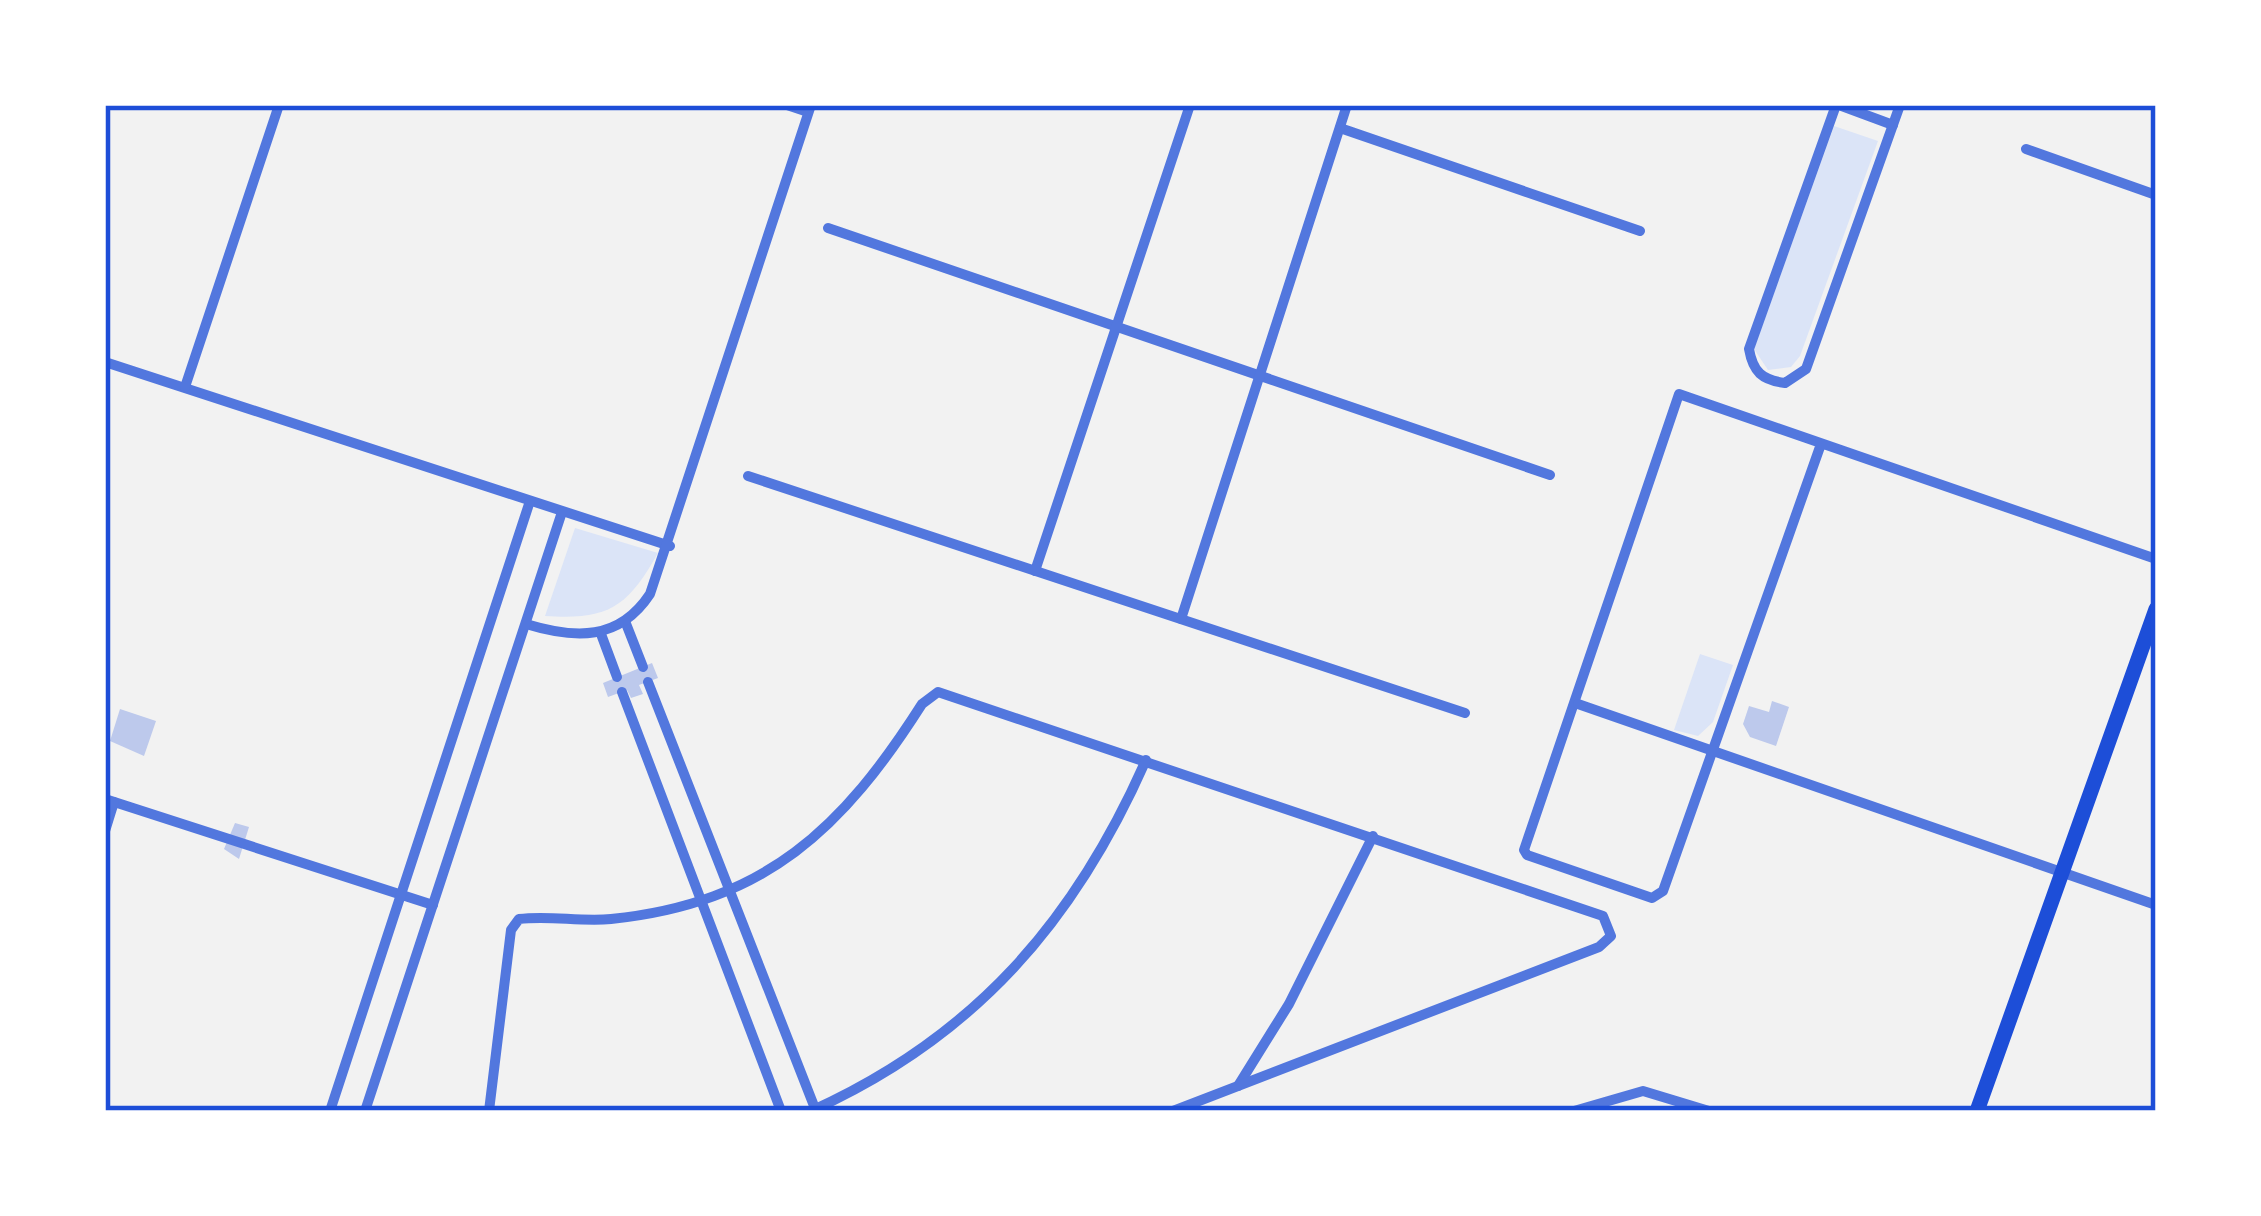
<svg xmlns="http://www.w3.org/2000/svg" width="2261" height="1216" font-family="'Golos Text',sans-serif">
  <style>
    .green { fill: #dbe4f7 }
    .building { fill: #bdc9ec }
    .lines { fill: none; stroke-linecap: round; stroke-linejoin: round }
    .minor { stroke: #5277de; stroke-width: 10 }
    .secondary { stroke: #1d4ed8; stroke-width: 15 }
    .neatline { fill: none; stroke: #1d4ed8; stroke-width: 4.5 }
  </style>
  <rect width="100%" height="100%" fill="#f2f2f2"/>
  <!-- green -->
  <g class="green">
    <path d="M 1834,126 L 1878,141 L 1800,356 L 1791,367 L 1768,370 L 1754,349 Z"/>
    <path d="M 575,528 L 658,553 C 627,608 608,620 545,616 Z"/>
    <path d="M 1700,654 L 1733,665 L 1713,722 L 1698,736 L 1674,730 Z"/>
  </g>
  <!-- building -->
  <g class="building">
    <path d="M 652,663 L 658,678 L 639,685 L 643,694 L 631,698 L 627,690 L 608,697 L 603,683 Z"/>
    <path d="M 1772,701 L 1789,707 L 1776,746 L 1750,737 L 1743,724 L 1749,706 L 1769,712 Z"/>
    <path d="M 120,709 L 156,721 L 144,756 L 110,741 Z"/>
    <path d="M 235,823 L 249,827 L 239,859 L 224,849 Z"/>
  </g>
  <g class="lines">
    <!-- minor -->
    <g class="minor">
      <path d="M 787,105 L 808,112"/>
      <path d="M 1836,105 L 1749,349 C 1753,372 1762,380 1785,383 L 1806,369 L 1900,105"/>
      <path d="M 1839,105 L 1893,125"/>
      <path d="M 1340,128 L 1640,231"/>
      <path d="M 2026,149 L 2156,195"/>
      <path d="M 828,228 L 1550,475"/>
      <path d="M 105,362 L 670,546"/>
      <path d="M 185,387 L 279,105"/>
      <path d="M 1821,444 L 1663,891 L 1652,898 L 1527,855 L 1524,850 L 1679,394 L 2156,559"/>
      <path d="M 748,476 L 1465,713"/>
      <path d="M 1035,571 L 1190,105"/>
      <path d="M 1181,619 L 1347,105"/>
      <path d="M 625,621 L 643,667"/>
      <path d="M 526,624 C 575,639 619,641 650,594 L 811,105"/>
      <path d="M 601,634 L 617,677"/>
      <path d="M 648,682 L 816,1111"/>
      <path d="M 622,692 L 781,1111"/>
      <path d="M 1578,704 L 2156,905"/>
      <path d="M 105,799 L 433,905"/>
      <path d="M 105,831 L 114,802"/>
      <path d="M 1238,1086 L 1289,1004 L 1373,836"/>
      <path d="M 330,1111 L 530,501"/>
      <path d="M 365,1111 L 562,512"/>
      <path d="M 489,1111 L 511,930 L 519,919 C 549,915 580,922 611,919 C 766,903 843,828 922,704 L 938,692 L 1603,916 L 1611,936 L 1599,947 L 1173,1111"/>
      <path d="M 811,1111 C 975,1037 1075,921 1146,760"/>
      <path d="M 1574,1111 L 1643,1091 L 1709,1111"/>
    </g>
    <!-- secondary -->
    <path class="secondary" d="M 1977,1111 L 2156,609"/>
  </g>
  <!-- border -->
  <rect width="2261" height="1216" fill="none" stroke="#ffffff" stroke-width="216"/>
  <rect x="108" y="108" width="2045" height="1000" class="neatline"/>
</svg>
